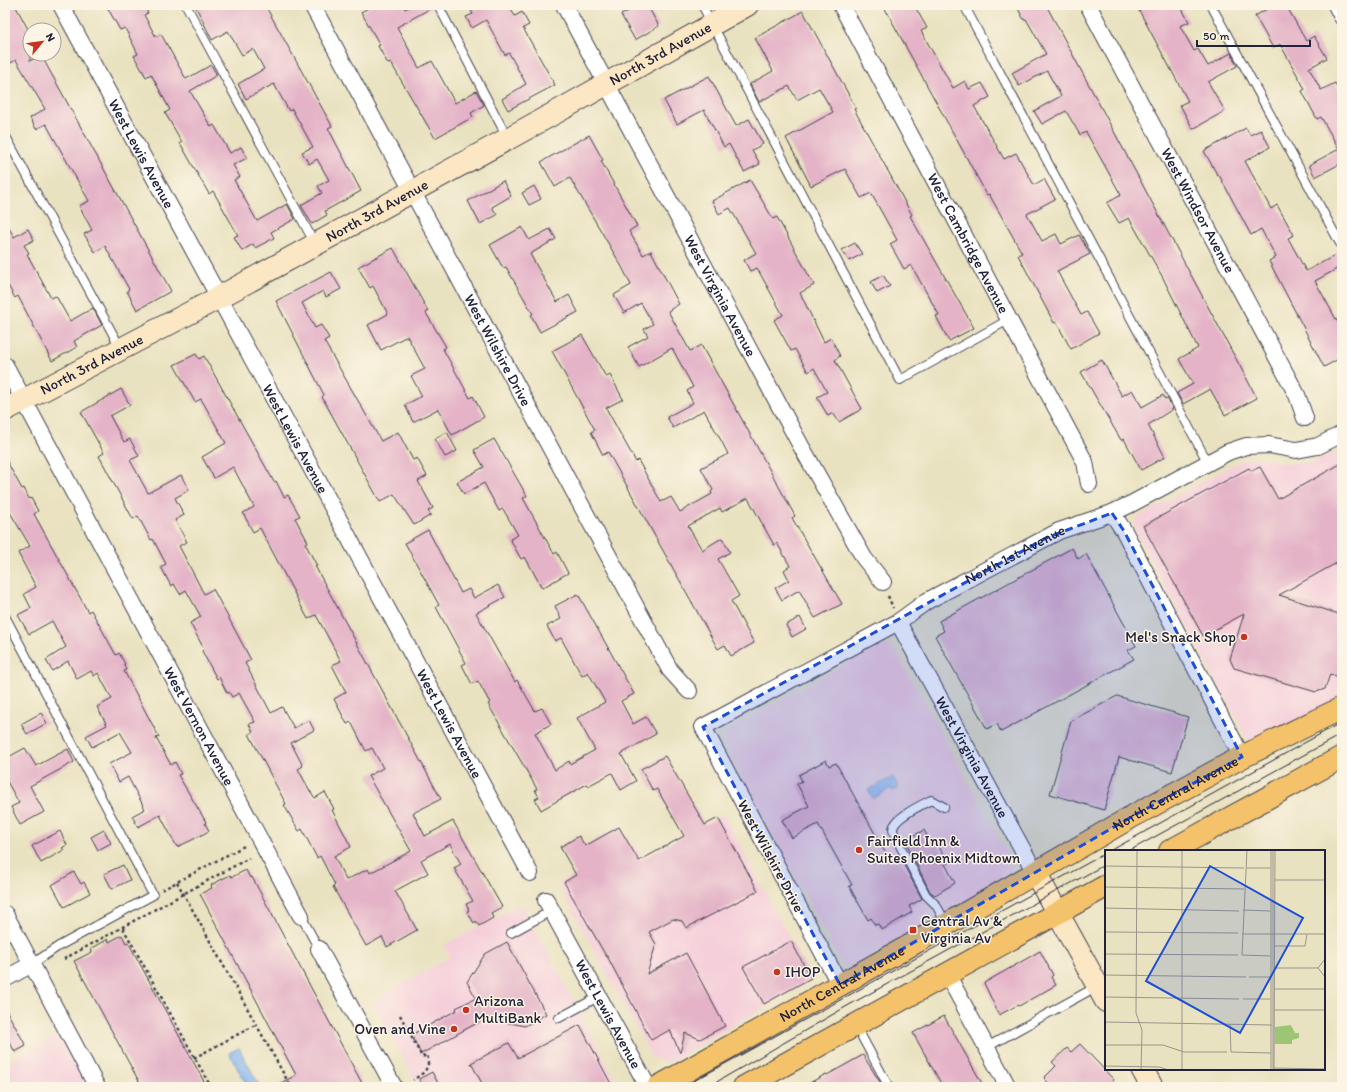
<svg xmlns="http://www.w3.org/2000/svg" width="1347" height="1092" font-family="Itim,sans-serif">
  <style>
    .built { fill: #f5cfda }
    .water { fill: #83b5ef; stroke: #526c95 }
    .building { fill: #e4b3c7 }
    .lines { fill: none; stroke-linecap: round; stroke-linejoin: round }
    .lane-casing { stroke: #403f4f; stroke-width: 10 }
    .street-casing { stroke: #403f4f; stroke-width: 18 }
    .secondary-casing { stroke: #403f4f; stroke-width: 24 }
    .primary-casing { stroke: #403f4f; stroke-width: 24 }
    .path { stroke: #403f4f; stroke-width: 2.5; stroke-dasharray: 3 3; stroke-linecap: butt }
    .lane { stroke: #fff; stroke-width: 8 }
    .street { stroke: #fff; stroke-width: 16 }
    .secondary { stroke: #fbe7c3; stroke-width: 22 }
    .primary { stroke: #f4c26a; stroke-width: 22 }
    .tram { stroke: #22223b; stroke-width: 1 }
    .marked { fill: #1d4ed8; fill-opacity: 0.2; stroke: #1d4ed8; stroke-width: 3; stroke-dasharray: 8 5; stroke-linejoin: round }
    .poi-dot { fill: #c8321e; stroke: #fcf5e5; stroke-width: 1.5 }
    .labels { text-anchor: middle; stroke-width: 3; stroke-linejoin: round; paint-order: stroke }
    .street-label { font-size: 15px; fill: #22223b; stroke: #fcf5e5 }
    .poi-label { font-size: 15px; fill: #22223b; stroke: #fcf5e5; text-anchor: start }
    .inset-road { fill: none; stroke: #99958b; stroke-width: 1 }
    .view { fill: #1d4ed8; fill-opacity: 0.15; stroke: #1d4ed8; stroke-width: 2 }
    .inset-edge { fill: none; stroke: #22223b; stroke-width: 2 }
  </style>
  <rect width="100%" height="100%" fill="#fcf5e5"/>
  <filter id="ink" filterUnits="userSpaceOnUse"><feTurbulence type="fractalNoise" baseFrequency=".025" numOctaves="2"/><feDisplacementMap in="SourceGraphic" scale="8" xChannelSelector="R" yChannelSelector="G"/><feConvolveMatrix kernelMatrix="1 2 1 2 8 2 1 2 1" color-interpolation-filters="sRGB"/></filter>
  <filter id="wash" filterUnits="userSpaceOnUse"><feTurbulence type="fractalNoise" baseFrequency=".012" numOctaves="4" result="noise"/><feDisplacementMap in="SourceGraphic" scale="16" xChannelSelector="R" yChannelSelector="G"/><feGaussianBlur stdDeviation="0.9" result="paint"/><feColorMatrix in="noise" values="0 0 0 0 0 0 0 0 0 0 0 0 0 0 0 0 0 1.4 0 .05"/><feComposite in="paint" operator="in"/></filter>
  <g filter="url(#wash)">
    <rect width="100%" height="100%" fill="#e9e2c0"/>
    <!-- built -->
    <g class="built">
      <path d="M 1342,449 L 1342,702 L 1253,741 L 1247,738 L 1140,540 L 1134,528 L 1134,522 L 1138,517 L 1245,459 L 1260,458 L 1285,463 L 1310,463 L 1329,456 Z"/>
      <path d="M 883,645 L 891,647 L 897,653 L 1007,853 L 1013,869 L 1010,876 L 849,968 L 843,966 L 729,754 L 725,743 L 725,737 L 728,730 L 877,646 Z"/>
      <path d="M 723,814 L 812,980 L 668,1063 L 652,1057 L 558,884 L 634,844 L 643,858 Z"/>
      <path d="M 522,904 L 618,1085 L 614,1087 L 419,1087 L 372,1002 L 450,957 L 444,945 Z"/>
      <path d="M 67,1029 L 98,1087 L 5,1087 L 5,1064 Z"/>
    </g>
    <!-- water -->
    <g class="water">
      <path d="M 893,777 L 899,788 L 893,791 L 891,788 L 873,799 L 868,790 Z"/>
      <path d="M 239,1048 L 260,1087 L 248,1087 L 229,1053 Z"/>
    </g>
    <g id="blocks">
      <!-- building -->
      <g class="building">
        <path d="M 5,5 L 15,5 L 30,33 L 30,61 L 41,55 L 171,291 L 137,310 L 127,291 L 129,289 L 105,246 L 95,252 L 84,234 L 92,230 L 79,206 L 89,201 L 46,124 L 36,129 L 30,118 L 45,109 L 16,60 L 5,66 Z"/>
        <path d="M 106,5 L 143,5 L 148,13 L 144,15 L 156,37 L 161,34 L 186,79 L 211,65 L 217,75 L 190,91 L 211,127 L 214,125 L 230,153 L 241,147 L 247,158 L 233,165 L 240,177 L 234,180 L 257,221 L 287,204 L 295,219 L 271,232 L 274,238 L 255,248 L 253,244 L 242,251 L 234,237 L 238,235 L 213,191 L 209,194 L 180,143 L 182,142 L 165,113 L 170,110 L 151,74 L 146,77 L 134,56 L 138,54 L 125,28 L 120,30 Z"/>
        <path d="M 195,5 L 265,5 L 332,126 L 328,128 L 361,191 L 325,211 L 327,215 L 312,224 L 301,205 L 322,193 L 318,186 L 329,180 L 317,159 L 309,164 L 302,152 L 313,147 L 292,109 L 289,111 L 274,84 L 246,99 L 238,84 L 264,69 L 253,49 L 242,55 L 228,31 L 212,40 Z"/>
        <path d="M 374,5 L 402,5 L 405,9 L 412,5 L 433,5 L 433,7 L 397,27 L 419,68 L 432,61 L 455,103 L 476,91 L 484,105 L 471,113 L 473,117 L 435,138 L 391,63 L 388,64 L 378,46 L 380,45 L 361,12 Z"/>
        <path d="M 468,5 L 509,5 L 515,16 L 522,12 L 529,25 L 523,28 L 555,85 L 508,110 L 502,99 L 526,84 L 509,53 L 505,55 L 486,20 L 472,28 L 466,17 L 473,14 Z"/>
        <path d="M 639,5 L 647,5 L 659,26 L 635,40 L 621,15 Z"/>
        <path d="M 883,5 L 914,5 L 927,28 L 921,31 L 953,88 L 965,81 L 969,89 L 982,83 L 990,97 L 974,106 L 1004,159 L 1016,153 L 1034,185 L 1044,179 L 1055,199 L 1027,214 L 1042,241 L 1056,234 L 1061,244 L 1079,235 L 1090,254 L 1057,271 L 1081,315 L 1087,312 L 1099,333 L 1071,349 L 1056,322 L 1054,323 L 1018,255 L 1022,253 L 989,194 L 987,195 Z"/>
        <path d="M 1016,5 L 1046,5 L 1257,398 L 1225,415 L 1210,389 L 1183,404 L 1177,393 L 1193,384 L 1179,359 L 1198,348 L 1162,276 L 1129,218 L 1119,223 L 1107,203 L 1121,195 L 1086,132 L 1080,135 L 1066,111 L 1042,124 L 1034,111 L 1061,96 L 1047,71 L 1019,86 L 1012,73 L 1046,54 L 1026,19 L 1024,20 Z"/>
        <path d="M 1136,5 L 1180,5 L 1189,22 L 1180,26 L 1194,51 L 1198,49 L 1208,66 L 1231,53 L 1237,66 L 1208,82 L 1225,111 L 1193,129 L 1180,105 L 1188,101 Z"/>
        <path d="M 1274,5 L 1286,5 L 1306,41 L 1314,36 L 1327,58 L 1309,68 L 1321,90 L 1335,83 L 1342,96 L 1342,163 L 1315,177 L 1309,165 L 1339,149 L 1321,117 L 1317,119 L 1302,91 L 1305,89 L 1280,44 L 1273,48 L 1255,16 Z"/>
        <path d="M 803,11 L 839,77 L 856,108 L 854,109 L 912,215 L 910,216 L 974,328 L 949,341 L 936,316 L 939,315 L 911,265 L 904,269 L 890,244 L 897,240 L 871,193 L 861,198 L 845,169 L 811,186 L 786,138 L 833,112 L 819,88 L 797,100 L 789,86 L 759,102 L 750,84 L 773,71 L 755,38 Z"/>
        <path d="M 709,76 L 736,126 L 749,119 L 763,144 L 752,150 L 760,164 L 744,172 L 729,144 L 724,147 L 704,110 L 677,124 L 664,100 Z"/>
        <path d="M 1246,128 L 1250,135 L 1261,130 L 1270,147 L 1245,161 L 1271,209 L 1277,205 L 1294,235 L 1288,238 L 1306,271 L 1342,252 L 1342,266 L 1315,281 L 1342,330 L 1342,357 L 1324,367 L 1269,261 L 1276,257 L 1261,229 L 1251,235 L 1219,175 L 1218,176 L 1204,151 Z"/>
        <path d="M 589,135 L 603,160 L 601,161 L 637,226 L 629,231 L 643,255 L 651,251 L 679,304 L 668,311 L 690,351 L 701,345 L 795,516 L 792,518 L 842,604 L 815,618 L 799,590 L 782,600 L 775,588 L 789,580 L 784,570 L 790,566 L 777,543 L 774,545 L 748,498 L 722,512 L 720,508 L 688,526 L 702,550 L 722,538 L 730,552 L 718,559 L 739,596 L 731,601 L 754,643 L 731,656 L 725,645 L 718,649 L 608,452 L 603,455 L 591,432 L 595,430 L 552,351 L 582,335 L 606,377 L 610,375 L 623,399 L 606,408 L 636,462 L 638,460 L 661,502 L 671,497 L 680,512 L 712,494 L 711,492 L 713,490 L 701,468 L 728,454 L 723,444 L 704,410 L 673,428 L 667,417 L 693,403 L 687,391 L 693,387 L 672,348 L 639,367 L 628,347 L 648,336 L 644,329 L 653,324 L 641,303 L 624,313 L 614,295 L 631,285 L 622,267 L 570,178 L 555,187 L 541,162 Z"/>
        <path d="M 750,180 L 773,219 L 777,217 L 814,285 L 800,293 L 824,342 L 831,338 L 840,356 L 835,360 L 862,409 L 839,422 L 833,413 L 828,416 L 817,397 L 827,392 L 814,368 L 808,372 L 795,349 L 791,351 L 774,320 L 783,315 L 757,268 L 750,271 L 744,260 L 756,253 L 741,227 L 730,208 L 719,214 L 712,201 Z"/>
        <path d="M 503,181 L 511,196 L 492,207 L 497,215 L 480,224 L 468,201 Z"/>
        <path d="M 534,186 L 541,199 L 529,205 L 522,193 Z"/>
        <path d="M 5,221 L 14,237 L 28,229 L 34,240 L 24,245 L 29,253 L 27,254 L 51,298 L 56,296 L 70,321 L 93,308 L 102,325 L 74,341 L 77,347 L 52,361 L 18,296 L 15,298 L 5,280 Z"/>
        <path d="M 522,227 L 529,240 L 550,229 L 556,239 L 530,254 L 557,302 L 569,295 L 578,312 L 540,332 L 531,315 L 533,314 L 506,267 L 503,268 L 490,245 Z"/>
        <path d="M 855,243 L 862,254 L 849,261 L 842,250 Z"/>
        <path d="M 393,248 L 428,311 L 426,313 L 446,347 L 443,349 L 470,398 L 473,396 L 484,417 L 452,435 L 438,409 L 413,422 L 405,405 L 422,396 L 411,376 L 425,369 L 407,336 L 381,350 L 368,325 L 388,314 L 373,286 L 370,288 L 358,267 Z"/>
        <path d="M 331,272 L 341,289 L 326,297 L 323,291 L 302,303 L 315,328 L 321,325 L 329,338 L 324,341 L 381,441 L 398,432 L 413,460 L 417,458 L 427,476 L 418,481 L 433,508 L 428,511 L 431,515 L 414,525 L 394,494 L 380,502 L 322,397 L 324,395 L 276,301 Z"/>
        <path d="M 883,275 L 890,286 L 877,293 L 871,282 Z"/>
        <path d="M 196,354 L 199,359 L 204,356 L 274,482 L 276,481 L 284,497 L 288,495 L 300,516 L 295,518 L 308,542 L 305,543 L 317,566 L 315,566 L 441,799 L 413,813 L 425,836 L 453,821 L 502,907 L 491,913 L 493,918 L 479,926 L 476,921 L 474,923 L 467,911 L 469,910 L 466,904 L 473,901 L 454,868 L 461,864 L 450,844 L 421,860 L 428,873 L 395,891 L 417,930 L 387,947 L 382,937 L 366,946 L 333,887 L 335,885 L 320,856 L 317,858 L 302,829 L 299,831 L 284,805 L 286,804 L 249,734 L 253,732 L 249,724 L 255,722 L 239,693 L 232,697 L 229,692 L 227,693 L 219,677 L 217,679 L 202,651 L 204,649 L 190,623 L 201,617 L 186,590 L 180,594 L 174,584 L 171,586 L 161,567 L 166,564 L 153,539 L 151,540 L 138,516 L 133,519 L 99,456 L 104,453 L 81,412 L 121,389 L 130,405 L 110,416 L 124,442 L 130,439 L 139,456 L 130,460 L 148,493 L 181,475 L 189,490 L 175,498 L 184,515 L 175,520 L 187,542 L 179,546 L 204,594 L 213,589 L 251,660 L 245,663 L 271,713 L 282,707 L 294,728 L 309,720 L 314,730 L 291,743 L 303,766 L 298,769 L 310,791 L 315,798 L 325,792 L 334,809 L 332,810 L 351,847 L 334,856 L 346,880 L 368,869 L 370,873 L 411,851 L 368,776 L 383,768 L 372,748 L 366,751 L 351,722 L 347,724 L 334,699 L 346,692 L 332,665 L 341,661 L 316,615 L 308,619 L 260,528 L 253,532 L 243,513 L 254,507 L 233,467 L 214,478 L 202,457 L 226,443 L 204,404 L 201,399 L 195,402 L 174,365 Z"/>
        <path d="M 1102,360 L 1122,396 L 1132,390 L 1142,407 L 1163,395 L 1165,399 L 1167,398 L 1173,409 L 1148,425 L 1165,457 L 1141,470 L 1124,439 L 1121,440 L 1081,372 Z"/>
        <path d="M 447,432 L 457,451 L 445,457 L 435,439 Z"/>
        <path d="M 494,439 L 527,496 L 523,498 L 554,554 L 557,552 L 568,573 L 542,588 L 525,557 L 521,559 L 510,539 L 518,535 L 503,509 L 499,511 L 484,483 L 464,494 L 457,482 L 484,467 L 474,450 Z"/>
        <path d="M 5,458 L 22,489 L 24,488 L 29,499 L 31,498 L 38,511 L 34,514 L 88,612 L 91,610 L 116,655 L 119,653 L 125,664 L 124,664 L 126,670 L 124,671 L 159,737 L 156,738 L 171,765 L 175,762 L 181,774 L 178,775 L 206,822 L 205,823 L 209,831 L 190,841 L 177,847 L 160,815 L 138,827 L 132,816 L 145,809 L 128,777 L 119,782 L 109,764 L 132,752 L 120,732 L 92,747 L 86,736 L 107,725 L 97,707 L 112,699 L 98,673 L 94,676 L 91,671 L 77,679 L 68,661 L 52,671 L 46,660 L 66,647 L 52,621 L 29,634 L 18,615 L 31,608 L 24,594 L 36,587 L 18,553 L 30,546 L 5,504 Z"/>
        <path d="M 1342,463 L 1342,560 L 1279,595 L 1342,615 L 1342,678 L 1330,674 L 1325,689 L 1316,692 L 1234,668 L 1230,659 L 1244,614 L 1203,636 L 1143,526 L 1249,468 L 1251,471 L 1260,467 L 1278,499 Z"/>
        <path d="M 428,530 L 461,593 L 469,589 L 474,598 L 498,585 L 505,597 L 476,613 L 515,682 L 517,680 L 535,711 L 542,708 L 551,724 L 535,733 L 555,770 L 569,761 L 570,764 L 595,750 L 577,718 L 605,702 L 588,672 L 582,676 L 561,638 L 555,641 L 547,626 L 561,619 L 555,606 L 578,594 L 634,694 L 621,701 L 633,724 L 646,717 L 656,734 L 621,754 L 636,781 L 621,790 L 612,773 L 588,786 L 587,784 L 541,810 L 535,799 L 539,797 L 535,790 L 537,789 L 488,704 L 490,703 L 478,681 L 472,684 L 462,665 L 466,663 L 436,607 L 439,605 L 421,572 L 405,543 Z"/>
        <path d="M 1072,548 L 1078,559 L 1086,554 L 1136,646 L 1128,650 L 1134,659 L 1001,732 L 997,724 L 987,729 L 935,636 L 944,631 L 939,621 Z"/>
        <path d="M 800,617 L 806,629 L 792,637 L 786,625 Z"/>
        <path d="M 1117,696 L 1188,717 L 1172,772 L 1119,757 L 1104,810 L 1050,794 L 1071,721 Z"/>
        <path d="M 41,713 L 47,723 L 27,734 L 21,724 Z"/>
        <path d="M 25,748 L 36,766 L 68,749 L 74,762 L 30,786 L 44,812 L 20,825 L 11,807 L 19,803 L 5,778 L 5,759 Z"/>
        <path d="M 665,756 L 705,825 L 718,818 L 758,891 L 686,928 L 682,921 L 673,919 L 649,932 L 656,944 L 647,974 L 686,953 L 725,1026 L 700,1039 L 685,1033 L 680,1053 L 670,1030 L 651,1040 L 607,956 L 606,956 L 564,882 L 576,875 L 560,847 L 579,836 L 585,846 L 619,827 L 639,861 L 684,836 L 657,789 L 653,791 L 641,769 Z"/>
        <path d="M 826,760 L 829,766 L 836,763 L 891,863 L 900,858 L 922,899 L 909,906 L 912,912 L 882,930 L 878,924 L 875,925 L 871,918 L 868,920 L 849,886 L 852,885 L 818,824 L 792,838 L 782,820 L 809,806 L 797,784 L 802,781 L 799,775 Z"/>
        <path d="M 104,830 L 111,843 L 98,850 L 91,837 Z"/>
        <path d="M 924,830 L 931,843 L 936,841 L 948,863 L 945,864 L 955,883 L 935,895 L 930,892 L 905,840 Z"/>
        <path d="M 60,831 L 67,845 L 62,848 L 64,850 L 41,863 L 32,846 Z"/>
        <path d="M 123,865 L 130,880 L 112,889 L 104,874 Z"/>
        <path d="M 246,870 L 250,878 L 252,877 L 364,1087 L 274,1087 L 296,1075 L 200,894 L 212,888 L 211,885 L 230,875 L 232,877 Z"/>
        <path d="M 74,872 L 81,884 L 84,882 L 90,893 L 64,907 L 52,885 Z"/>
        <path d="M 122,935 L 126,943 L 128,942 L 207,1087 L 142,1087 L 74,961 L 92,952 L 91,949 L 108,939 L 109,942 Z"/>
        <path d="M 791,941 L 811,978 L 764,1004 L 743,967 Z"/>
        <path d="M 507,942 L 546,1014 L 525,1026 L 486,1018 L 421,1054 L 411,1035 L 457,1010 L 456,1008 L 476,998 L 467,982 L 485,954 Z"/>
        <path d="M 1040,951 L 1053,975 L 1051,977 L 1056,985 L 1019,1006 L 1018,1005 L 999,1015 L 984,983 Z"/>
        <path d="M 5,1008 L 26,1046 L 15,1052 L 5,1034 Z"/>
        <path d="M 944,1016 L 984,1087 L 943,1087 L 913,1033 Z"/>
        <path d="M 580,1025 L 611,1084 L 605,1087 L 484,1087 L 471,1063 L 509,1043 L 518,1058 Z"/>
        <path d="M 1080,1044 L 1114,1080 L 1107,1087 L 1052,1087 L 1044,1078 L 1056,1066 L 1052,1062 L 1067,1048 L 1071,1052 Z"/>
        <path d="M 863,1055 L 883,1087 L 802,1087 L 826,1074 L 827,1075 Z"/>
        <path d="M 432,1072 L 440,1087 L 424,1087 L 419,1079 Z"/>
      </g>
    </g>
  </g>
  <g filter="url(#ink)">
    <use href="#blocks" fill-opacity="0" stroke="#403f4f" stroke-width="1"/>
    <g class="lines">
      <!-- lane casing -->
      <g class="lane-casing">
        <g id="lane">
          <path d="M 186,5 L 315,244"/>
          <path d="M 438,5 L 508,139"/>
          <path d="M 702,5 L 900,380 L 1010,319"/>
          <path d="M 964,5 L 1208,463"/>
          <path d="M 1211,5 L 1342,247"/>
          <path d="M 5,135 L 121,349"/>
          <path d="M 5,616 L 153,895 L 59,946 L 32,964"/>
          <path d="M 944,807 L 931,800 C 921,805 894,818 893,829 C 893,832 895,836 896,838 L 926,895 L 936,905 L 946,923"/>
          <path d="M 301,916 L 319,949"/>
          <path d="M 511,933 L 551,911"/>
          <path d="M 559,1018 L 598,997"/>
          <path d="M 856,1026 L 889,1087"/>
          <path d="M 987,1047 L 1096,987"/>
        </g>
      </g>
      <!-- street casing -->
      <g class="street-casing">
        <g id="street">
          <path id="s1" d="M 61,5 L 530,873"/>
          <path id="s2" d="M 312,5 L 670,670 L 689,691"/>
          <path id="s3" d="M 564,5 L 801,446 L 864,558 L 883,582"/>
          <path id="s4" d="M 841,5 L 1085,462 L 1089,484"/>
          <path id="s5" d="M 1088,5 L 1297,395 L 1305,418"/>
          <path d="M 1336,5 L 1342,17"/>
          <path id="s6" d="M 5,365 L 301,916"/>
          <path d="M 1112,513 L 1124,531 L 1242,757"/>
          <path id="s7" d="M 898,622 L 1035,872"/>
          <path id="s8" d="M 546,900 L 648,1087"/>
          <path d="M 5,914 L 97,1087"/>
          <path d="M 319,949 L 394,1087"/>
          <path d="M 947,974 L 1008,1087"/>
          <path d="M 5,979 L 32,964"/>
          <path id="s9" d="M 840,985 L 703,727 L 898,622 L 927,601 L 1046,538 L 1059,531 L 1112,513 L 1131,504 L 1228,452 L 1246,446 L 1269,445 L 1296,450 L 1318,446 L 1342,434"/>
        </g>
      </g>
      <!-- secondary casing -->
      <g class="secondary-casing">
        <g id="secondary">
          <path id="s10" d="M 5,410 L 218,298 L 562,109 L 747,5"/>
          <path d="M 1035,872 L 1106,1001"/>
          <path d="M 1142,1069 L 1152,1087"/>
        </g>
      </g>
      <!-- primary casing -->
      <g class="primary-casing">
        <g id="primary">
          <path d="M 1170,851 L 1342,757"/>
          <path id="s11" d="M 658,1087 L 918,941 L 1133,816 L 1242,757 L 1342,708"/>
          <path d="M 744,1087 L 1106,886"/>
        </g>
      </g>
      <!-- path -->
      <g class="path">
        <path d="M 888,596 L 893,608"/>
        <path d="M 177,882 L 291,1087"/>
        <path d="M 162,890 L 246,845"/>
        <path d="M 123,928 L 211,1087"/>
        <path d="M 64,959 L 249,858"/>
        <path d="M 400,1015 L 422,1057 L 427,1055 C 431,1068 424,1073 413,1080"/>
        <path d="M 194,1058 L 257,1024"/>
      </g>
      <!-- lane -->
      <use href="#lane" class="lane"/>
      <!-- street -->
      <use href="#street" class="street"/>
      <!-- secondary -->
      <use href="#secondary" class="secondary"/>
      <!-- primary -->
      <use href="#primary" class="primary"/>
      <!-- tram -->
      <g class="tram">
        <path d="M 1110,851 L 1342,722"/>
        <path d="M 1129,851 L 1342,734"/>
        <path d="M 683,1087 L 1106,853"/>
        <path d="M 708,1087 L 849,1005 L 1106,864"/>
      </g>
    </g>
  </g>
  <!-- marked area -->
  <path class="marked" d="M 1112,513 L 1124,531 L 1242,757 L 1133,816 L 840,985 L 703,727 L 1046,538 Z"/>
  <!-- markers -->
  <g class="poi-dot">
    <circle cx="1244" cy="637" r="4"/>
    <circle cx="859" cy="850" r="4"/>
    <rect x="909" y="926" width="8" height="8" rx="2"/>
    <circle cx="777" cy="972" r="4"/>
    <circle cx="466" cy="1010" r="4"/>
    <circle cx="454" cy="1029" r="4"/>
  </g>
  <g class="labels">
    <!-- street labels -->
    <g class="street-label">
      <text dy="5" stroke="none"><textPath href="#s10" startOffset="746">North 3rd Avenue</textPath></text>
      <text dy="5" stroke="none"><textPath href="#s1" startOffset="169">West Lewis Avenue</textPath></text>
      <text dy="5" stroke="none"><textPath href="#s10" startOffset="422">North 3rd Avenue</textPath></text>
      <text dy="5" stroke="none"><textPath href="#s5" startOffset="233">West Windsor Avenue</textPath></text>
      <text dy="5" stroke="none"><textPath href="#s4" startOffset="270">West Cambridge Avenue</textPath></text>
      <text dy="5" stroke="none"><textPath href="#s3" startOffset="330">West Virginia Avenue</textPath></text>
      <text dy="5" stroke="none"><textPath href="#s2" startOffset="392">West Wilshire Drive</textPath></text>
      <text dy="5" stroke="none"><textPath href="#s10" startOffset="98">North 3rd Avenue</textPath></text>
      <text dy="5" stroke="none"><textPath href="#s1" startOffset="493">West Lewis Avenue</textPath></text>
      <text dy="5" stroke="none"><textPath href="#s9" startOffset="649">North 1st Avenue</textPath></text>
      <text dy="5" stroke="none"><textPath href="#s1" startOffset="817">West Lewis Avenue</textPath></text>
      <text dy="5" stroke="none"><textPath href="#s6" startOffset="410">West Vernon Avenue</textPath></text>
      <text dy="5" stroke="none"><textPath href="#s7" startOffset="154">West Virginia Avenue</textPath></text>
      <text dy="5" stroke="none"><textPath href="#s11" startOffset="595">North Central Avenue</textPath></text>
      <text transform="translate(771 856) rotate(62)" y="5">West Wilshire Drive</text>
      <text dy="5" stroke="none"><textPath href="#s11" startOffset="211">North Central Avenue</textPath></text>
      <text dy="5" stroke="none"><textPath href="#s8" startOffset="130">West Lewis Avenue</textPath></text>
    </g>
    <!-- poi labels -->
    <g class="poi-label">
      <text x="1236" y="642" text-anchor="end">Mel's Snack Shop</text>
      <text x="867" y="846">Fairfield Inn &amp;<tspan x="867" dy="17">Suites Phoenix Midtown</tspan></text>
      <text x="921" y="926">Central Av &amp;<tspan x="921" dy="17">Virginia Av</tspan></text>
      <text x="785" y="977">IHOP</text>
      <text x="474" y="1006">Arizona<tspan x="474" dy="17">MultiBank</tspan></text>
      <text x="446" y="1034" text-anchor="end">Oven and Vine</text>
    </g>
  </g>
  <!-- overview -->
  <g transform="translate(1105 850)">
    <rect width="220" height="220" fill="#e9e2c0"/>
    <path d="M 186,175 L 190,183 L 194,183 L 194,188 L 187,190 L 187,194 L 170,194 L 170,177 Z" fill="#9cc673"/>
    <path class="inset-road" d="M 32,0 L 31,163 L 37,180 L 36,220M 142,0 L 137,105 L 165,106M 166,0 L 166,220M 0,16 L 139,18M 142,18 L 165,18M 170,30 L 220,30M 0,37 L 139,39M 0,58 L 134,61M 138,60 L 165,61M 0,82 L 133,83M 137,84 L 220,84M 169,96 L 200,96 L 202,84M 0,104 L 133,105M 220,109 L 213,118 L 220,127M 170,118 L 213,118M 0,125 L 141,127M 144,127 L 165,127M 170,139 L 220,139M 0,147 L 134,149M 138,149 L 165,149M 170,160 L 220,160M 0,172 L 167,175M 125,174 L 126,202 L 166,203M 0,195 L 58,195 L 79,202 L 122,202M 0,216 L 54,217 L 64,220M 169,218 L 220,219M 77,220 L 77,0M 168,220 L 168,0M 169,220 L 170,0"/>
    <path class="view" d="M 105,16 L 198,68 L 135,183 L 41,131 Z"/>
    <rect width="220" height="220" class="inset-edge"/>
  </g>
  <!-- margin -->
  <rect width="1347" height="1092" fill="none" stroke="#fcf5e5" stroke-width="20"/>
  <!-- north arrow -->
  <g transform="translate(42 42) rotate(61)"><circle r="19" fill="#fcf5e5" stroke="#a5a1a1"/>
  <path d="M0-3L7 15L0 10L-7 15Z" fill="#c8321e"/>
  <text y="-6" font-size="11" font-weight="bold" text-anchor="middle" fill="#22223b">N</text>
  </g>
  <!-- scale -->
  <path d="M1197 40v6h113v-6" fill="none" stroke="#22223b" stroke-width="2"/>
  <text x="1203" y="40" font-size="12" fill="#22223b" stroke="#fcf5e5" stroke-width="3" paint-order="stroke">50 m</text>
</svg>
